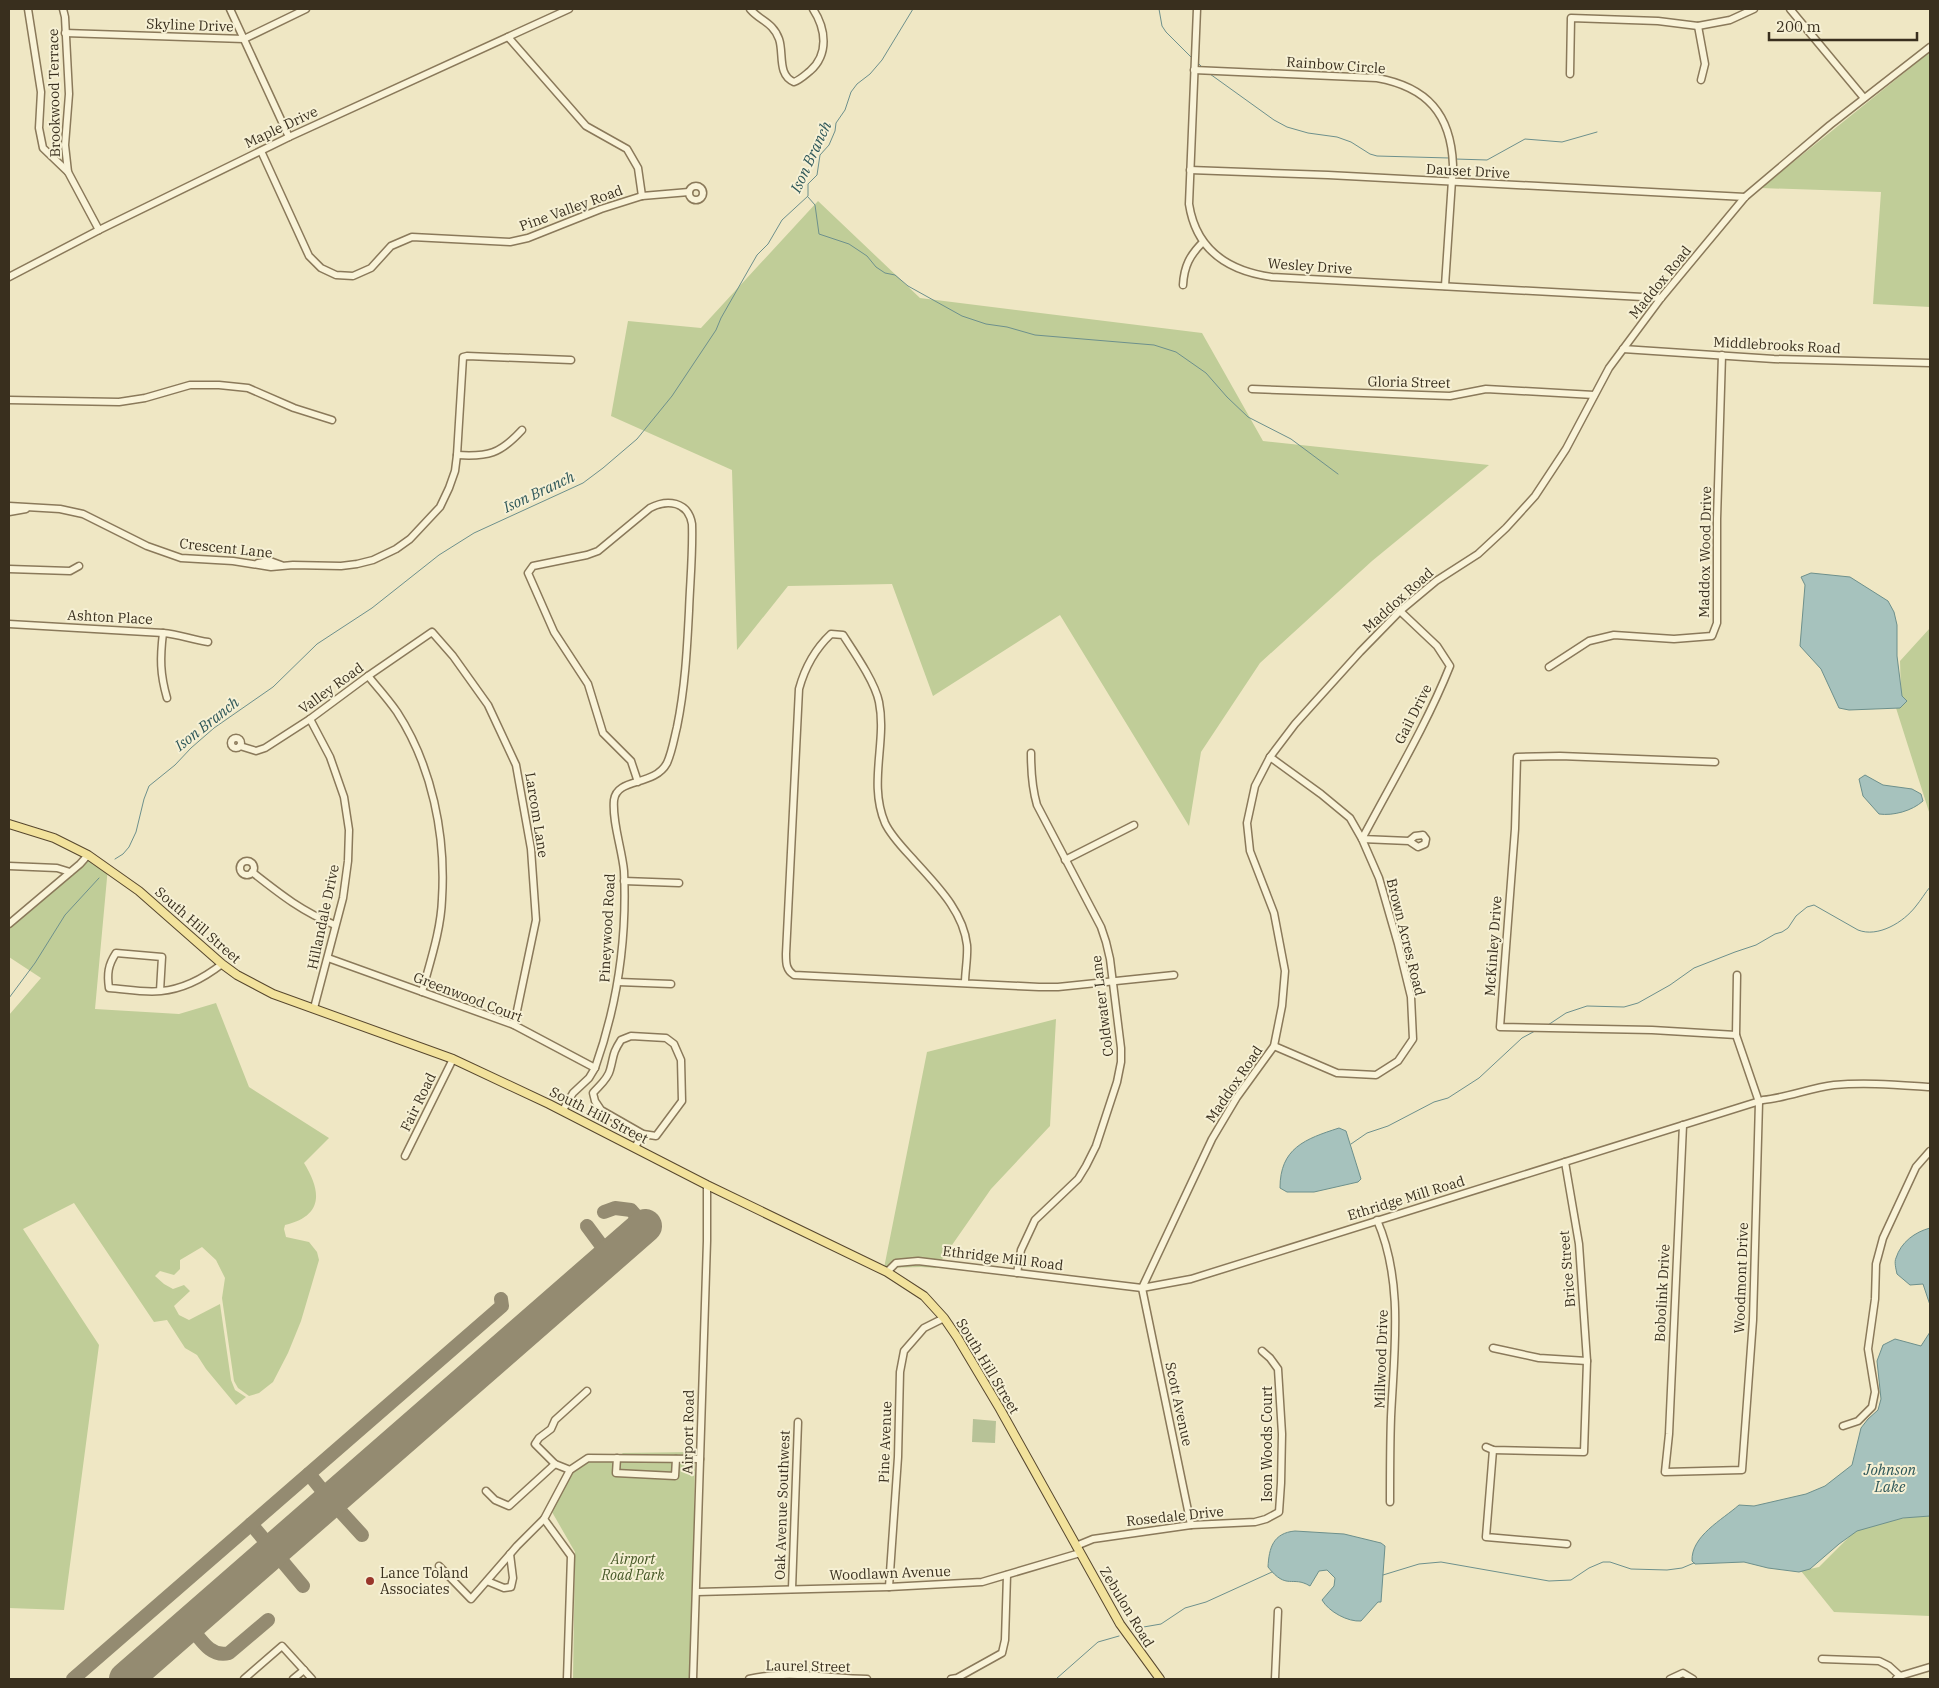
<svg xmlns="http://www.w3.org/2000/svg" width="1939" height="1688" font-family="'IBM Plex Serif',serif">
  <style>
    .green { fill: #c0cd98 }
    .cemetery { fill: #b7c297 }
    .water { fill: #a6c2bd; stroke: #6d908c }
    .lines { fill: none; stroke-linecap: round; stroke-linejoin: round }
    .stream { stroke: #6d908c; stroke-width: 1 }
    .taxiway { stroke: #948b71; stroke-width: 14 }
    .runway { stroke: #948b71; stroke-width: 34 }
    .minor-casing { stroke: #8a795a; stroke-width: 9 }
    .major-casing { stroke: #57472e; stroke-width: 10 }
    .minor { stroke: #f9f3d8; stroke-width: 6 }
    .major { stroke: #f2e29c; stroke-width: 8 }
    .poi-dot { fill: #99362a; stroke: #f6f0d4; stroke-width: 2 }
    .labels { text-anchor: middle; stroke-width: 4; stroke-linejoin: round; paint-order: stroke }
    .street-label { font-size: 14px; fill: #392f1e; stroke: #f6f0d4 }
    .park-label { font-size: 14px; font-style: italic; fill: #445625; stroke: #f6f0d4 }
    .poi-label { font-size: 14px; fill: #392f1e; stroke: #f6f0d4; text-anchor: start }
    .water-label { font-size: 15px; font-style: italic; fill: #2e5759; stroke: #f6f0d4 }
  </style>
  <rect width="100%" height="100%" fill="#efe7c4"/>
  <!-- green -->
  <g class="green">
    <path d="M 1930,52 L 1930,307 L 1873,304 L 1881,192 L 1761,188 Z"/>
    <path d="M 818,201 L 920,298 L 1202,333 L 1263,441 L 1489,465 L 1372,561 L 1260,663 L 1201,752 L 1189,826 L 1060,615 L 933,696 L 892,584 L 788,586 L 737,650 L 732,470 L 611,416 L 628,321 L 701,328 Z"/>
    <path d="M 1930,628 L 1930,815 L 1896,708 L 1901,692 L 1900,661 Z"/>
    <path d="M 90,858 L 108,867 L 95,1009 L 179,1014 L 216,1003 L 249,1087 L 329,1138 L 304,1163 C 322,1192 323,1216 285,1225 L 284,1229 L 286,1237 L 309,1242 L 317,1252 L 319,1260 L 301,1321 L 288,1353 L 273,1382 L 259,1393 L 249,1396 L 238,1388 L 234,1381 L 222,1298 L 225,1278 L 216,1260 L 202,1247 L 180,1260 L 180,1269 L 174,1275 L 160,1271 L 155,1276 L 164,1284 L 173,1289 L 184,1285 L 190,1291 L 174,1306 L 179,1315 L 189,1320 L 220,1304 L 231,1380 L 235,1390 L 246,1397 L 236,1405 L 206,1369 L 197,1355 L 185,1348 L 167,1320 L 154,1322 L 74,1203 L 23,1229 L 99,1345 L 64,1610 L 9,1608 L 9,1015 L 41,978 L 9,957 L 9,922 Z"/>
    <path d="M 1056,1019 L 1050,1126 L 991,1189 L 936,1268 L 921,1267 L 884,1268 L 927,1052 Z"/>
    <path d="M 693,1452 L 693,1458 L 695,1459 L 692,1679 L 573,1679 L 575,1552 L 552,1512 L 569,1477 L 583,1461 L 619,1456 L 623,1453 Z"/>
    <path d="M 1930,1513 L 1930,1616 L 1834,1612 L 1801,1571 L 1819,1567 L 1859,1527 Z"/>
  </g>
  <!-- cemetery -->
  <path class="cemetery" d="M 973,1419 L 996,1421 L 995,1443 L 972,1442 Z"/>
  <!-- water -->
  <g class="water">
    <path d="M 1811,573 L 1850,577 L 1888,601 L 1894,612 L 1897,625 L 1897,656 L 1902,696 L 1907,701 L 1900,708 L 1849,710 L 1839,708 L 1821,669 L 1800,646 L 1805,585 L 1801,577 Z"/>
    <path d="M 1865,775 L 1883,785 L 1912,789 L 1921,794 L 1923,801 C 1912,811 1893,816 1879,814 L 1863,796 L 1859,779 Z"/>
    <path d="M 1339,1128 L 1346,1131 L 1361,1179 L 1358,1182 L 1314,1192 L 1287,1192 L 1280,1188 C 1280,1148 1305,1139 1339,1128 Z"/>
    <path d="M 1930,1228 L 1930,1305 L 1923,1284 L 1910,1285 L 1897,1274 C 1896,1269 1894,1262 1896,1258 C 1901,1242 1915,1232 1930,1228 Z"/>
    <path d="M 1930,1332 L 1930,1516 L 1903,1518 L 1857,1531 L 1839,1544 L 1810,1569 L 1799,1572 L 1768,1568 L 1744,1562 L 1695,1564 L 1692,1561 C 1691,1536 1722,1520 1739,1505 L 1754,1506 L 1806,1494 L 1825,1486 L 1852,1465 L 1861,1428 L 1868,1419 L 1878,1410 L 1881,1399 L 1877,1361 L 1883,1345 L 1895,1339 L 1921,1346 Z"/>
    <path d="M 1295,1531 L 1344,1534 L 1381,1543 L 1385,1546 L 1381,1602 L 1378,1602 L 1361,1621 C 1348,1622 1329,1612 1322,1600 L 1334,1586 L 1335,1578 L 1327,1570 L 1319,1571 L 1310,1586 C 1292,1575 1287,1591 1268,1567 C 1269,1548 1273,1533 1295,1531 Z"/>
  </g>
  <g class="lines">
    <!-- stream -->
    <g class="stream">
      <path d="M 1159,9 L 1162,26 L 1166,32 L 1192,58"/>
      <path d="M 1197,62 L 1203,68"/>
      <path d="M 1210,74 L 1274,120 L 1287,127 L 1308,133 L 1337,137 L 1351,142 L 1370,154 L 1377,156 L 1449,158"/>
      <path d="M 1455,159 L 1487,160 L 1525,139 L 1562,142 L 1597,132"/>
      <path d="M 808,197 L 815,205 L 819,234 L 849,244 L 867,256 L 876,267 L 885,273 L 895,275 L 908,286 L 962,316 L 986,324 L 1007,327 L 1035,335 L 1154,345 L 1176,352 L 1206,373 L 1227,397 L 1248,417 L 1291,439 L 1338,474"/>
      <path d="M 115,859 L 123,854 L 129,847 L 136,832 L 144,799 L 149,786 L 175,765 L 191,748 L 214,728 L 273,687 L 317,644 L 372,608 L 439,555 L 474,533 L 583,483 L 603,468 L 637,439 L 672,396 L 716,330 L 721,318 L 757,255 L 768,244 L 782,220 L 808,196 L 808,184 L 817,175 L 820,155 L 829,145 L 835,131 L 836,123 L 845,110 L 851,92 L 857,84 L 870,74 L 882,60 L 913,9"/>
      <path d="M 9,998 L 35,963 L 65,915 L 99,878"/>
      <path d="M 1548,1025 L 1566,1013 L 1587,1006 L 1624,1007 L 1638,1003 L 1670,985 L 1694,968 L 1735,952 L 1756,945 L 1775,934 L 1782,932 L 1788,928 L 1796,916 L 1807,907 L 1814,905 L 1858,930 C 1878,938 1904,922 1916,906 C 1921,900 1925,893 1930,887"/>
      <path d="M 1351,1144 L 1367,1133 L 1388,1126 L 1434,1102 L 1448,1098 L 1479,1078 L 1522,1038 L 1535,1031"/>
      <path d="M 1383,1575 L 1419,1564 L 1441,1562 L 1549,1581 L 1571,1580 L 1589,1568 L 1603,1562 L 1610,1562 L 1631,1569 L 1667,1570 L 1682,1568 L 1694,1563"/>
      <path d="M 1132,1629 L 1161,1624 L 1185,1608 L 1206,1602 L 1272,1572"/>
      <path d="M 1056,1679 L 1098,1642 L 1119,1636"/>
    </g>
    <!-- taxiway -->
    <g class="taxiway">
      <path d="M 604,1212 L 615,1208 L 631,1210 L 645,1226"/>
      <path d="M 587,1226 L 610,1257"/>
      <path d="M 309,1474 L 331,1501 L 362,1535"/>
      <path d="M 251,1524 L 303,1586"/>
      <path d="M 189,1625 C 200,1638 210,1658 229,1653 L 268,1620"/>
      <path d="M 73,1679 L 502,1306 L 501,1299"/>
    </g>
    <!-- runway -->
    <path class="runway" d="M 126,1679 L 645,1226"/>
    <!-- minor casing -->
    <g class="minor-casing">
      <g id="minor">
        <path d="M 28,9 L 41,92 L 39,128 L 43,148 L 68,172"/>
        <path d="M 63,9 L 65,17 L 69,94 L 65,145 L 68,172 L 99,230"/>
        <path d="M 230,9 L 289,137"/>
        <path d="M 750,9 C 760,21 773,22 779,39 C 784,53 777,75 794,82 C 800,80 805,75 810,71 C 829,54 826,29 813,9"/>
        <path d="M 1197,9 L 1189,204 C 1196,250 1228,271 1272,277 L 1661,298"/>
        <path d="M 1790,9 L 1864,98"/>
        <path d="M 1698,26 L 1705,64 L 1701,80"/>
        <path d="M 65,33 L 244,39 L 306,9"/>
        <path d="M 508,37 L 586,126 L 627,149 L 638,168 L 642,196"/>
        <path d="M 1194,70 L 1377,78 C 1427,87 1451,114 1453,165 L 1445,286"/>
        <path d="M 1570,74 L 1571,18 L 1658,21 L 1698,26 L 1730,20 L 1754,9"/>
        <path d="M 261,151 L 309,256 L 321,268 L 336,275 L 353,276 L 371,268 L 391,246 L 412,237 L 510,242 L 528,238 L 601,209 L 642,196 L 689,192"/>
        <path d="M 1190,170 L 1328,175 L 1745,197"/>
        <circle cx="696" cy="193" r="7"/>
        <path d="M 9,277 L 99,230 L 289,137 L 569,9"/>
        <path d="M 1183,285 C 1184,266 1190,255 1203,242"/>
        <path d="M 1623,349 L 1774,359 L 1930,363"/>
        <path d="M 1252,389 L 1450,396 L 1486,389 L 1594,395"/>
        <path d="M 9,400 L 119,402 L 145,398 L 190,385 L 219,385 L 248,388 L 294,408 L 332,420"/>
        <path d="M 457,455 C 488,457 500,454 522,430"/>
        <path d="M 9,506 L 60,509 L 83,514 L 147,546 L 181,558 L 233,561 L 271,567 L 293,565 L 341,566 L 357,564 L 373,560 L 396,549 L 410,539 L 440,507 L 449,488 L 455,471 L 457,455 L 463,357 L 467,356 L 571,360"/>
        <path d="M 9,512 L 26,509"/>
        <path d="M 258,563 L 270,561 L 281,565"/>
        <path d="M 9,569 L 70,571 L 79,566"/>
        <path d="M 1400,611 L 1437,646 L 1450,666 C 1426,726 1392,782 1362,839 L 1409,841 L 1415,836 L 1423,835 L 1426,839 L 1425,844 L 1418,847 L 1409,841"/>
        <path d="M 9,624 L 163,633 C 179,634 192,640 208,642"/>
        <path d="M 163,633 C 160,658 160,674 167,698"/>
        <path d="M 1549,667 L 1589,641 L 1614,635 L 1674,639 L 1712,636 L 1717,623 L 1717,519 L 1722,355"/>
        <path d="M 368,676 C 378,688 388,699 397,712 C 432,766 446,835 442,899 C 441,930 430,962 422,992"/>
        <path d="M 310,719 L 330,757 L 344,797 L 349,830 L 348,861 L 343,898 L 314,1008"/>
        <circle cx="236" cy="743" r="5"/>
        <path d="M 240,746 L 256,751 L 265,748 L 310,719 L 368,676 L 432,632 L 453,656 L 488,705 L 516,765 L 531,849 L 536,920 L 514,1025"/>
        <path d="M 1270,757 L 1321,794 L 1350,818 L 1362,839 L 1379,878 L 1398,944 L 1411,997 L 1413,1039 L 1398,1061 L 1376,1075 L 1337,1073 L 1274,1046"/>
        <path d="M 1715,762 L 1560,756 L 1517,757 L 1515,829 L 1500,1027 L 1652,1030 L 1736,1035"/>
        <path d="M 1065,860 L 1134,825"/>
        <circle cx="247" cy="868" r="7"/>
        <path d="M 9,866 L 57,868 L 70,872"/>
        <path d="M 252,872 C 280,894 301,911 335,925"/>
        <path d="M 624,881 L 679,883"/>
        <path d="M 9,924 L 80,864 L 88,855"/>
        <path d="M 328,958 L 514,1025 L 595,1068"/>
        <path d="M 618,982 L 671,984"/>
        <path d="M 965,983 C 965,971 968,957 967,945 C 963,910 935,884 913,859 C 903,848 891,836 885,823 C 868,783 887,742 879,702 C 875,682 854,652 843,635 L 831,634 C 814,650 805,667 799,689 L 786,954 C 786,963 786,970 794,975 L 1039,987 L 1058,987 L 1174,975"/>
        <path d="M 160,991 L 162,957 L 116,953 C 108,965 107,974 109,988 C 125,989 144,993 161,991 C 184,989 204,978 222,964"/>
        <path d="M 631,1036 L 666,1038 L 674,1044 L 681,1060 L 682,1101 L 656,1136 L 643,1134 L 601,1110 L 595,1101 L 593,1093 C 599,1086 608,1079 610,1070 C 614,1056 612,1054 621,1040 Z"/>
        <path d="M 563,1110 L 573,1093 L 589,1078 L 595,1068 C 617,1006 627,937 624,871 C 622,849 612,822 614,800 C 617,777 654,787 667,763 C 672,752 674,739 677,727 C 685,688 687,650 689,611 C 690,582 693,553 692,524 C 688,501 667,499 650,508 L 598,551 L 587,555 L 533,566 L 528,573 L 554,632 L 588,684 L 603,733 L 631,761 L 638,782"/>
        <path d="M 1683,1125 L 1669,1434 L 1665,1472 L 1742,1470 L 1753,1320 L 1759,1102 L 1736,1035 L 1737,975"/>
        <path d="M 635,1147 L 643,1134"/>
        <path d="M 405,1156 L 453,1059"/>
        <path d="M 1377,1220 C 1404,1282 1394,1351 1391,1417 C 1390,1445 1390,1474 1390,1502"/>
        <path d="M 887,1272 L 896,1263 L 918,1261 L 1142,1288 L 1191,1279 L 1763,1100 C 1786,1098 1810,1088 1834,1085 C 1866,1082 1899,1085 1930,1087"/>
        <path d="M 1017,1273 L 1021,1250 L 1035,1220 L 1078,1179 L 1086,1166 L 1096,1146 L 1117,1082 L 1121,1062 L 1121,1048 L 1110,959 L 1106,942 L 1101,927 L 1037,805 C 1032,788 1031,771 1031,753"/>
        <path d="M 1493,1348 L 1539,1358 L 1587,1361"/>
        <path d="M 1843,1426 L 1858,1421 L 1872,1407 L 1875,1392 L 1868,1349 L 1875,1299 L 1876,1264 L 1883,1238 L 1916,1167 L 1930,1151"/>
        <path d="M 1486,1447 L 1493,1450 L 1584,1452 L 1587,1361 L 1579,1244 L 1565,1162"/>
        <path d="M 1493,1450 L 1486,1537 L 1567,1544"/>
        <path d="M 617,1458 L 616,1473 L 675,1476 L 676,1459"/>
        <path d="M 570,1470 L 555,1464 L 535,1444 L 539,1438 L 551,1429 L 555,1420 L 587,1391"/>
        <path d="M 486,1491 L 495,1500 L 509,1506 L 555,1464"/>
        <path d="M 1191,1525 L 1142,1288 L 1212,1139 L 1237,1097 L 1274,1046 L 1282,1006 L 1285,971 L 1274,913 L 1250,851 L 1247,823 L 1255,786 L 1270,757 L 1295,724 L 1360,652 L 1400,611 L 1436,581 L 1478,554 L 1506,528 L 1535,496 L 1566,449 L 1609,368 L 1661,298 L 1745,197 L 1830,125 L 1930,47"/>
        <path d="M 1076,1546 L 1093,1539 L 1191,1525 L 1255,1522 L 1266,1519 L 1279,1512 L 1281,1483 L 1282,1434 L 1278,1369 L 1270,1358 L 1262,1351"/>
        <path d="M 439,1566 L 471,1599 L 517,1546 L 544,1519"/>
        <path d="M 487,1581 L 504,1588 L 511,1587 L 513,1578 L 510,1554"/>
        <path d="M 889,1587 L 898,1457 L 900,1372 L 904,1351 L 924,1328 L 944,1318"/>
        <path d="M 792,1589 L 798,1422"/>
        <path d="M 697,1592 L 889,1587 L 982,1582 L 1080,1553"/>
        <path d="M 1822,1659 L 1879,1661 L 1889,1666 L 1900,1676"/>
        <path d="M 244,1679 L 282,1646 L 312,1679"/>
        <path d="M 293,1679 L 304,1670"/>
        <path d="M 567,1679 L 571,1556 L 544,1519 L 570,1470 L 588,1458 L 700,1459"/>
        <path d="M 693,1679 L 707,1241 L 707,1185"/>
        <path d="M 749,1679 C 787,1670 827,1678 867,1679"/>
        <path d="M 951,1679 L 957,1678 L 1002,1653 L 1005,1640 L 1007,1575"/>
        <path d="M 1275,1679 L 1278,1611"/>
        <path d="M 1670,1679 L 1683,1673 L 1693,1679"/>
        <path d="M 1896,1679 L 1900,1676 L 1930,1667"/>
      </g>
    </g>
    <!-- major casing -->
    <g class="major-casing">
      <path id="major" d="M 9,824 L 54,838 L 88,855 L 139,891 L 222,964 L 237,975 L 273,994 L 453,1059 L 549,1104 L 707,1185 L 887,1272 L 924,1296 L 944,1318 L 957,1337 L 1000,1409 L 1120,1624 L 1160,1679"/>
    </g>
    <!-- minor -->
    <use href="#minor" class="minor"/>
    <!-- major -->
    <use href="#major" class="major"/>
  </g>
  <!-- markers -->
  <circle class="poi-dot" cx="370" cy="1581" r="5"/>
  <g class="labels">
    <!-- street labels -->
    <g class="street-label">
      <text transform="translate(190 25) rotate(2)" y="5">Skyline Drive</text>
      <text transform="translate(1336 65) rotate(4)" y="5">Rainbow Circle</text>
      <text transform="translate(54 93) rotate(-91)" y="5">Brookwood Terrace</text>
      <text transform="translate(281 127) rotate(-25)" y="5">Maple Drive</text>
      <text transform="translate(1468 171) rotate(3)" y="5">Dauset Drive</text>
      <text transform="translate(571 208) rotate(-20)" y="5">Pine Valley Road</text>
      <text transform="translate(1310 266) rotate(4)" y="5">Wesley Drive</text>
      <text transform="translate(1660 282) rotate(-51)" y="5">Maddox Road</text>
      <text transform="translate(1777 345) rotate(3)" y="5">Middlebrooks Road</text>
      <text transform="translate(1409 382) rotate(1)" y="5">Gloria Street</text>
      <text transform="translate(226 548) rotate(6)" y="5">Crescent Lane</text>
      <text transform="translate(1705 552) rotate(-89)" y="5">Maddox Wood Drive</text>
      <text transform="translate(1398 600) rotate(-42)" y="5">Maddox Road</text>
      <text transform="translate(110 617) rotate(3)" y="5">Ashton Place</text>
      <text transform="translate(331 688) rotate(-36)" y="5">Valley Road</text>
      <text transform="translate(1413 714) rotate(-63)" y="5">Gail Drive</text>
      <text transform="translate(537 815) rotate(81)" y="5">Larcom Lane</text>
      <text transform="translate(323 917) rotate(-78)" y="5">Hillandale Drive</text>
      <text transform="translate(198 925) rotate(41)" y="5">South Hill Street</text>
      <text transform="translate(607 928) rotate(-87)" y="5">Pineywood Road</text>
      <text transform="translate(1406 937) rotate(76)" y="5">Brown Acres Road</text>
      <text transform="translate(1493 946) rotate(-86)" y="5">McKinley Drive</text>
      <text transform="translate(468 997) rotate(21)" y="5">Greenwood Court</text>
      <text transform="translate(1102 1006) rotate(-97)" y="5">Coldwater Lane</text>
      <text transform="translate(1234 1084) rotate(-56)" y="5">Maddox Road</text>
      <text transform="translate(418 1102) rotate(-64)" y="5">Fair Road</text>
      <text transform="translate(599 1115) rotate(27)" y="5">South Hill Street</text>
      <text transform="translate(1406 1198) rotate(-17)" y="5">Ethridge Mill Road</text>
      <text transform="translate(1003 1258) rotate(7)" y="5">Ethridge Mill Road</text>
      <text transform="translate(1567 1269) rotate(-95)" y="5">Brice Street</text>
      <text transform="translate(1741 1278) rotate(-88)" y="5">Woodmont Drive</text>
      <text transform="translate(1662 1293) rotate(-87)" y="5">Bobolink Drive</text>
      <text transform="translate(1381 1359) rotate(-88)" y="5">Millwood Drive</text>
      <text transform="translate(988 1366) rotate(59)" y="5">South Hill Street</text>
      <text transform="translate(1179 1404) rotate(78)" y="5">Scott Avenue</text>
      <text transform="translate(688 1432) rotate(-89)" y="5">Airport Road</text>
      <text transform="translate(885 1442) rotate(-88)" y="5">Pine Avenue</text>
      <text transform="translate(1267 1444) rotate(-90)" y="5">Ison Woods Court</text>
      <text transform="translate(782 1505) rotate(-88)" y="5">Oak Avenue Southwest</text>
      <text transform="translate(1175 1516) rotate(-6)" y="5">Rosedale Drive</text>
      <text transform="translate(890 1573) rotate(-2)" y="5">Woodlawn Avenue</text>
      <text transform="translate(1127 1607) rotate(59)" y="5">Zebulon Road</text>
      <text transform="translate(808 1666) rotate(1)" y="5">Laurel Street</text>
    </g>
    <!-- park labels -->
    <g class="park-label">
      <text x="633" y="1564">Airport<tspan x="633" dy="16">Road Park</tspan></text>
    </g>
    <!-- poi labels -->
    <g class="poi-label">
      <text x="380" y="1578">Lance Toland<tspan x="380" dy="16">Associates</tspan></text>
    </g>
    <!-- water labels -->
    <g class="water-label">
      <text transform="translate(811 157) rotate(-65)" y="5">Ison Branch</text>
      <text transform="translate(539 492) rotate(-25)" y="5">Ison Branch</text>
      <text transform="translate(207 724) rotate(-38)" y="5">Ison Branch</text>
      <text x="1890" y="1475">Johnson<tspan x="1890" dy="17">Lake</tspan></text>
    </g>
  </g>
  <!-- border -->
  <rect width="1939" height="1688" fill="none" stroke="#392f1e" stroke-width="20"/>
  <!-- scale -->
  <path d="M1769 32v8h148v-8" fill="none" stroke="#392f1e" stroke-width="2.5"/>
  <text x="1776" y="32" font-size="15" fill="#392f1e" stroke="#f6f0d4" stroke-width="4" paint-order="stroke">200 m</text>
</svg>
